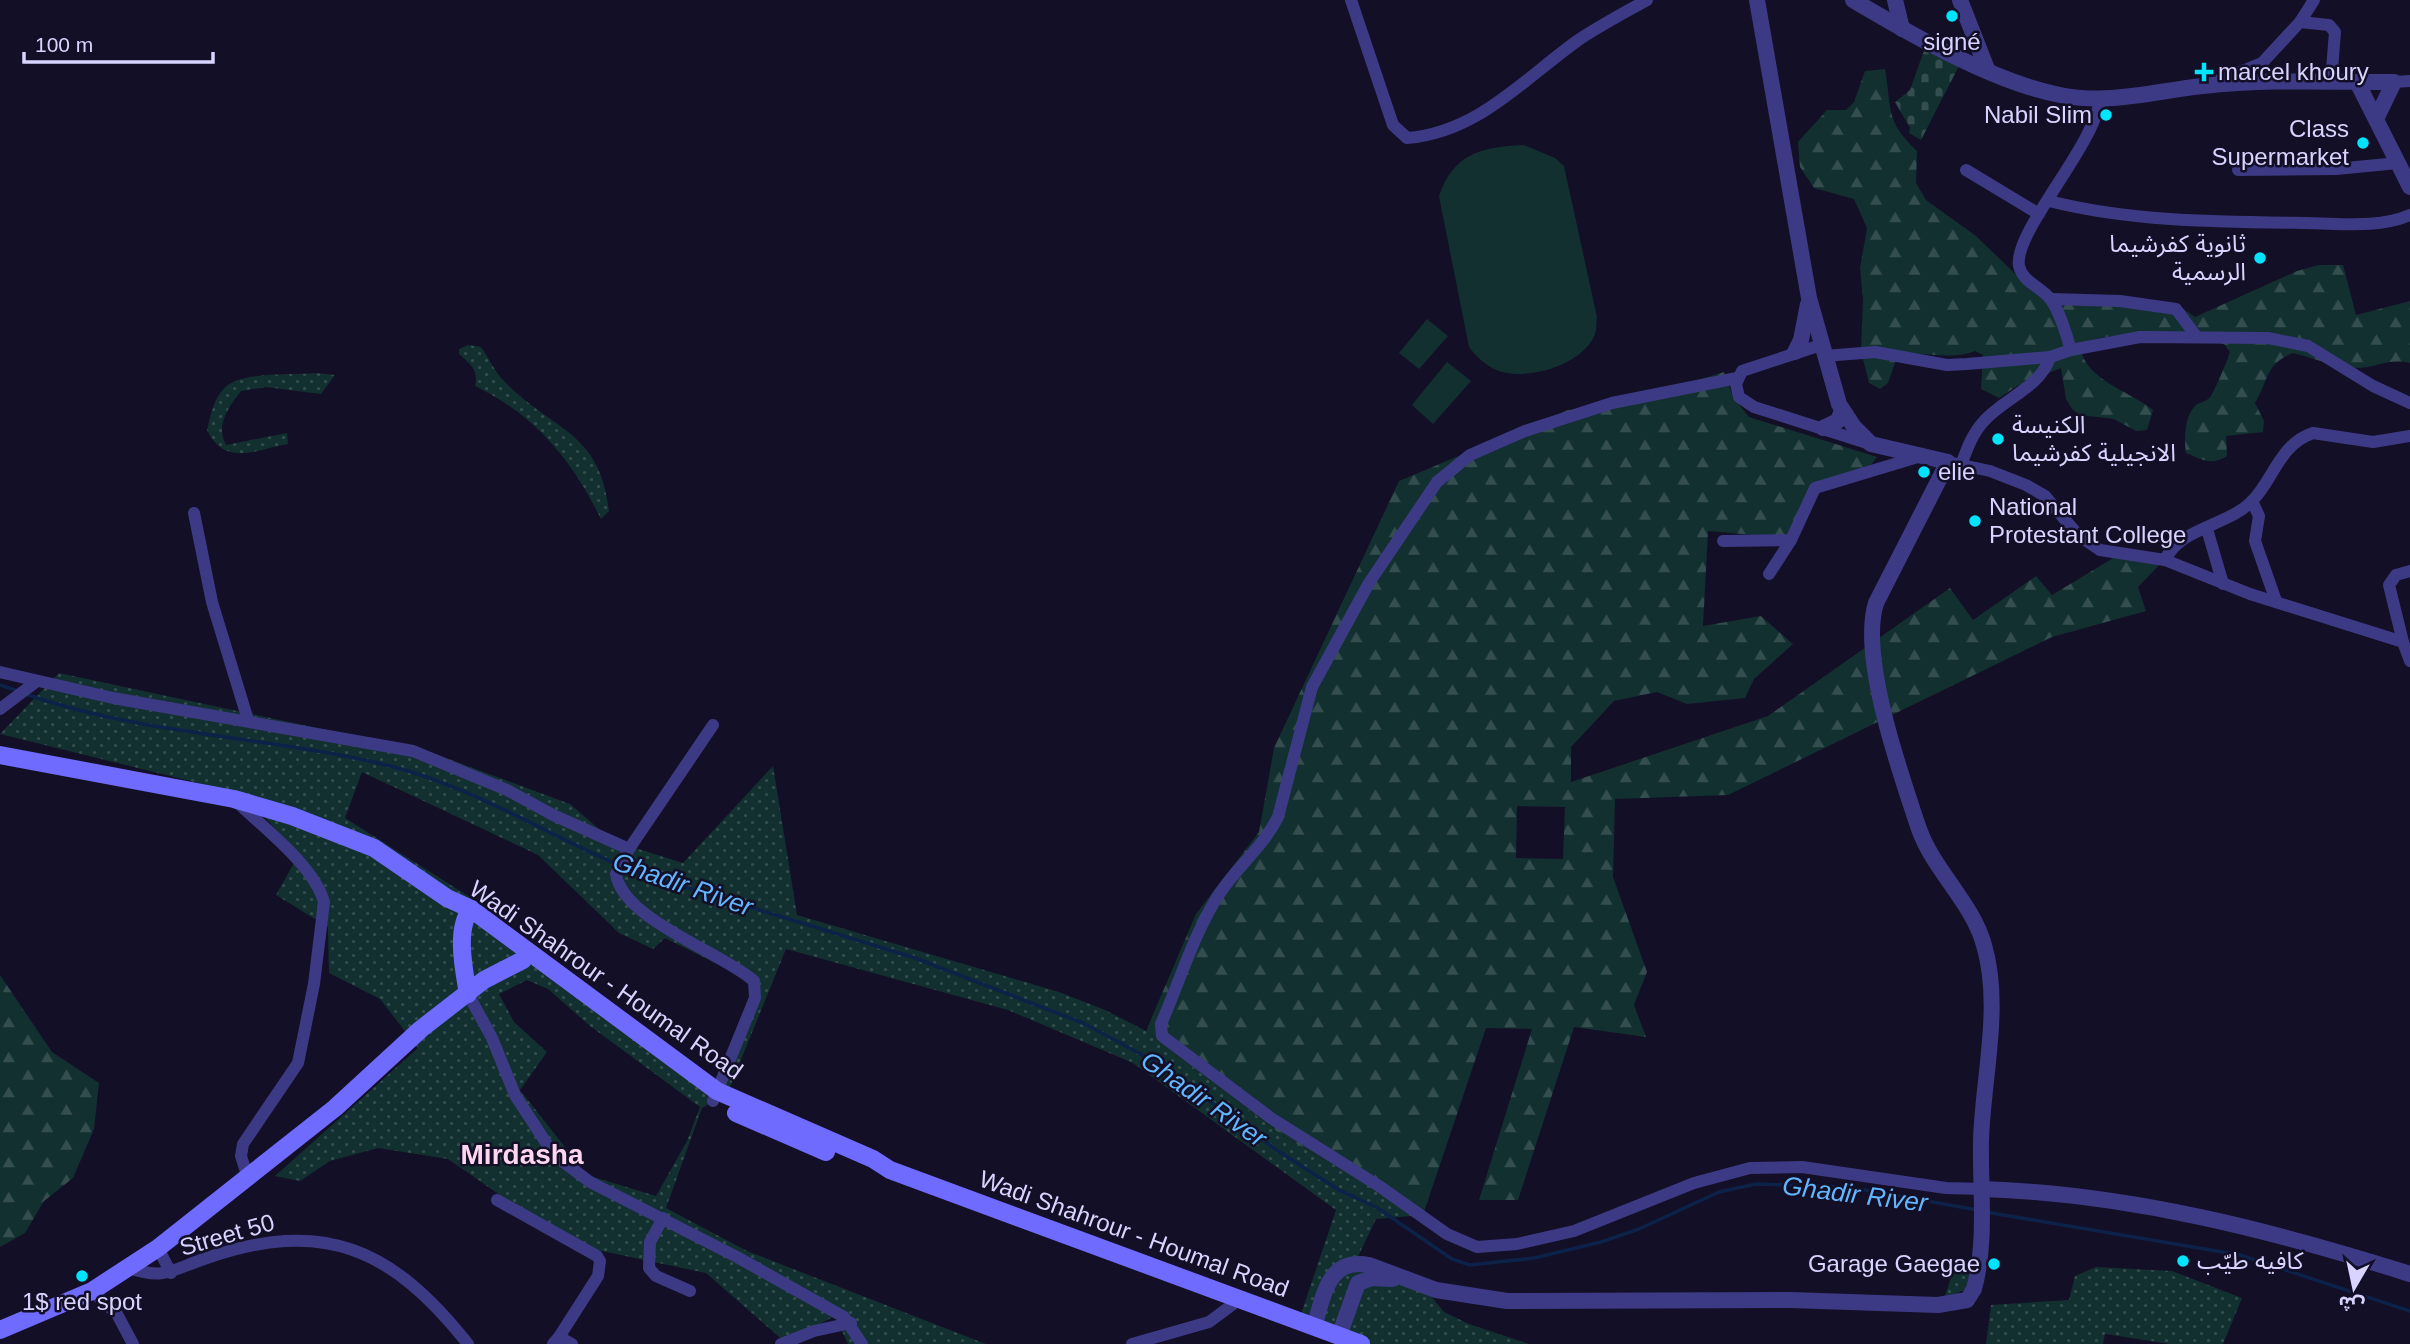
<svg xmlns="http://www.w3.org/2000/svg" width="2410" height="1344" font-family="Helvetica,'Noto Sans Arabic',sans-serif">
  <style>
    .grass { fill: url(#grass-dots); fill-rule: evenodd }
    .forest { fill: url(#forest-firs); fill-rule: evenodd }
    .cemetery { fill: url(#cemetery-stones) }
    .pitch { fill: #12302f }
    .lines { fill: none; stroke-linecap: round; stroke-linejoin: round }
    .stream { stroke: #0c2248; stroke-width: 3.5 }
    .minor { stroke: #3d3a85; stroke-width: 12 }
    .tertiary { stroke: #3d3a85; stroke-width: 16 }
    .secondary { stroke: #6f6bff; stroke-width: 18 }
    .poi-dot { fill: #00e5ff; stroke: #130f26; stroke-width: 2.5 }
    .labels { text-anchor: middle; stroke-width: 5; stroke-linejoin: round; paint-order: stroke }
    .poi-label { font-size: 24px; fill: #d9d4ff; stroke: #130f26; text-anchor: start }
    .street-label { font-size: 24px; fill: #d9d4ff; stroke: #130f26 }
    .water-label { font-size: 26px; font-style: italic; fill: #62b6ff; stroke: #130f26 }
    .quarter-label { font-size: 28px; font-weight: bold; fill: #ffd6f0; stroke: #130f26 }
  </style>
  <defs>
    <pattern id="grass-dots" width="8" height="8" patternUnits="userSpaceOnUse" patternTransform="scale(1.75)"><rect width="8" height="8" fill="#12302f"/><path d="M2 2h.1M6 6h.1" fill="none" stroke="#344d4e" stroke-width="1.8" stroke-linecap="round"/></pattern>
    <pattern id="forest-firs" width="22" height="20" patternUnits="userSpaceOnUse" patternTransform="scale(1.75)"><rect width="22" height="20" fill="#12302f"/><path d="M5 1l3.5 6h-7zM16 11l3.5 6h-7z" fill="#344d4e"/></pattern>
    <pattern id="cemetery-stones" width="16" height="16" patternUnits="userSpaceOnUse" patternTransform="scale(1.75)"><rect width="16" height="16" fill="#12302f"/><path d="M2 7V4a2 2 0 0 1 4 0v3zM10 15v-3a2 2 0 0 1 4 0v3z" fill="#344d4e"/></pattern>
  </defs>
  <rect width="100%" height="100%" fill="#130f26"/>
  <!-- grass -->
  <g class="grass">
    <path d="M 468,345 L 481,347 C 489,358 495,373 505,382 C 552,431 600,430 609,511 L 601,519 C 572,460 535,415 475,386 C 479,370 470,364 459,354 L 459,349 Z"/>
    <path d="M 316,373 L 335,375 L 321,394 L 266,387 L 241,391 C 229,407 215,424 226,445 L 287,433 L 288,444 C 254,450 225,467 207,430 C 211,415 214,395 228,385 C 244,372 294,375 316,373 Z"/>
    <path d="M 59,673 L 430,752 L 570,804 L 613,841 L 683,863 L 773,766 L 797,915 L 1059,992 L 1105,1010 L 1146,1031 L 1283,1136 L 1423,1215 L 1376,1219 L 1353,1267 L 1430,1295 L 1444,1312 L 1469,1324 L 1529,1344 L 1367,1344 L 1301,1314 L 1336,1210 L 1133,1063 L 1008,1010 L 786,949 L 727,1094 L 702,1108 L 666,1208 L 747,1251 L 986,1344 L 848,1344 L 835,1316 L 785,1342 L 706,1273 L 592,1249 L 520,1209 L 448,1159 L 378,1148 L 330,1161 L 300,1181 L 275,1176 L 418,1048 L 380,999 L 329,973 L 328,927 L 276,895 L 299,854 L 243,794 L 0,734 ZM 362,772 L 538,855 L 619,933 L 653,949 L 665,938 L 739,975 L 755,991 L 714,1084 L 476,901 L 345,818 ZM 527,980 L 548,989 L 590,1026 L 700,1107 L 687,1141 L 656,1196 L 587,1175 L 520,1090 L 547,1052 L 514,1022 L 499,994 Z"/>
    <path d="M 1955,1265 L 1971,1276 C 1968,1292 1959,1293 1945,1296 Z"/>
    <path d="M 2096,1267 L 2172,1271 L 2242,1298 L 2223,1344 L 2170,1344 L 2105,1334 L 2103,1344 L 1986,1344 L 1991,1305 L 2069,1300 L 2075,1276 Z"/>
  </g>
  <!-- forest -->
  <g class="forest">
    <path d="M 1885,69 C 1892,110 1885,121 1917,151 L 1916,183 L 1926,200 L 1976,236 L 2035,293 L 2179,306 L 2195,317 L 2297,271 L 2319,265 L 2343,265 L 2356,315 L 2410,301 L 2410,363 C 2388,358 2376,368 2356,368 C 2334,367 2314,358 2293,353 C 2265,364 2269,380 2255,403 L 2264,421 L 2263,432 L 2226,436 L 2227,456 C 2212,466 2202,460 2186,453 C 2184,440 2184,416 2196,405 C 2200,402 2206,402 2210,397 C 2214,393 2228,359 2230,352 L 2224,344 L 2213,341 C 2185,340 2121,331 2096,339 C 2088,341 2085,348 2082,355 C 2094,383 2131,392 2153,410 L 2147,430 L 2136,431 L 2114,419 L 2080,415 L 2072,409 L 2066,399 L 2061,368 L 2017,386 L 1999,398 L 1981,389 L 1983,355 L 1975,351 C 1952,361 1923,351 1898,354 L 1888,383 L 1880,389 L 1869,383 L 1861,351 L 1863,299 L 1860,268 L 1867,228 L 1854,199 L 1814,188 L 1800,167 L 1798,142 L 1827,110 L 1846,110 L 1854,102 L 1865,71 Z"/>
    <path d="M 1724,372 L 1733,397 L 1749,417 L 1877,457 L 1870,466 L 1814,484 L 1790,538 L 1708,531 L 1703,626 L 1761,616 L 1793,644 L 1754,679 L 1745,698 L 1687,704 L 1657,692 L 1614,701 L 1571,747 L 1571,782 L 1768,716 L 1950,588 L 1973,620 L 2036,576 L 2052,595 L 2120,554 L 2165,559 L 2138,587 L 2146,611 L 2052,637 L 1728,795 L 1615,799 L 1613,877 L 1647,972 L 1634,1005 L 1646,1037 L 1574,1027 L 1518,1200 L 1479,1200 L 1532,1029 L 1486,1028 L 1423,1215 L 1283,1136 L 1146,1031 L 1196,914 L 1259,832 L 1274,748 L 1399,481 L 1568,410 L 1605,408 ZM 1517,806 L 1565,807 L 1563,859 L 1516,858 Z"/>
    <path d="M 0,975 L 52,1052 L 99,1083 L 94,1129 L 73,1178 L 44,1201 L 25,1233 L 0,1247 Z"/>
  </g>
  <!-- cemetery -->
  <path class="cemetery" d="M 1926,45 L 1962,60 L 1921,140 L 1909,133 L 1910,128 L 1895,102 L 1910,90 Z"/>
  <!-- pitch -->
  <g class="pitch">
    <path d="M 1524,145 L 1555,158 L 1564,166 L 1597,317 C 1596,322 1597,329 1595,334 C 1583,366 1523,383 1494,369 C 1483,363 1476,356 1469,347 L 1439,196 C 1454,153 1481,147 1524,145 Z"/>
    <path d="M 1427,319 L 1448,336 L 1419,369 L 1399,353 Z"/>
    <path d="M 1447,362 L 1471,381 L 1433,424 L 1412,405 Z"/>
  </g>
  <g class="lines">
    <!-- stream -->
    <g class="stream">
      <path d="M 0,685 L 18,691"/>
      <path d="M 25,694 C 142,735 266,736 386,765 C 473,786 548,836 630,870 L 915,958 L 1083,1023 L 1159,1064 L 1278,1151 L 1339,1190 L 1376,1207 L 1452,1259 L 1470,1265 L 1534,1258 L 1601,1242 L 1639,1229 L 1719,1192 L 1756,1184 L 1848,1187 L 1978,1210"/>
      <path d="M 1986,1212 L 2240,1255 L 2410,1311"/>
    </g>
    <!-- minor -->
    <g class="minor">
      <path d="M 1351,0 L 1393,125 L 1407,138 C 1477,133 1524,79 1577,41 C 1599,26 1624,13 1647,0"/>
      <path d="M 2300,22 L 2329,25 L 2335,32 L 2331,82"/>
      <path d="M 2217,81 L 2262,63 L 2300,22 L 2314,0"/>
      <path d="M 2394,82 L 2410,81"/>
      <path d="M 1966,170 L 2039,214"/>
      <path d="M 2238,170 L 2336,169 L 2398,163"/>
      <path d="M 2049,201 C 2132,222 2219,222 2304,223 C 2339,223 2377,229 2410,215"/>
      <path d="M 2051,299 L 2120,301 L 2176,309 L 2196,336"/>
      <path d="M 1821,345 L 1742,371 L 1736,384 L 1739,397 L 1754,407 L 1867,443"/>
      <path d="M 2071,350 C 2066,334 2061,314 2051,300 C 2042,287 2023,283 2019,266 C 2013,232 2095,146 2100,99"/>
      <path d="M 1824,356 L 1875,352 L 1947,365 L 1967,364 L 2050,357 L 2071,350 L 2140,337 L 2268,338 L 2308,346 L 2373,386 L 2410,403"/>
      <path d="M 1737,378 L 1612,403 L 1525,431 L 1470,455 L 1437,482 L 1369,583 L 1312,687 L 1278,817 C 1262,849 1234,869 1216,899 C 1193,937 1179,983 1161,1024 L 1162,1036 L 1271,1118 L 1379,1186 L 1447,1234 L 1477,1247 L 1517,1244 L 1574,1231 L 1694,1183 L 1750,1168 L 1802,1167 L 1946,1188 L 1983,1189"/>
      <path d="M 1948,462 L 1990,471 L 2026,485 L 2045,496 L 2078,535 L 2100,550 L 2165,560 L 2250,594 L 2403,642 L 2410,661"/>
      <path d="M 1961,465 C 1967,449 1972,434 1984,421 C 2003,399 2041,387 2050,357"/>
      <path d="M 2252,501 L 2259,516 L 2255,541 L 2276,601"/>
      <path d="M 194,513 L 212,602 L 248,720"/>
      <path d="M 2207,529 L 2223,584"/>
      <path d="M 1723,541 L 1791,540 L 1815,488 L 1921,456"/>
      <path d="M 2165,560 C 2180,527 2229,526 2253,500 C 2274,478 2280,444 2313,433 L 2373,442 L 2410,436"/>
      <path d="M 1769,574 L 1791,540"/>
      <path d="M 2403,642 L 2389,585 L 2396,575 L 2410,571"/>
      <path d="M 0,672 L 113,698 L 413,751 L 507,790 L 553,815 L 629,849"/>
      <path d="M 0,709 L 37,681"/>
      <path d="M 713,725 L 629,849 L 616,874 C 622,919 723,953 754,981 L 755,998 L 713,1101"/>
      <path d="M 235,800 C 262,827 314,865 324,902 L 314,984 L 298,1063 L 243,1144 L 241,1156 L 248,1178"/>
      <path d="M 468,994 L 492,1038 L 515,1095 L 554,1155 L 590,1182 L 737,1257 L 844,1317 L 862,1344"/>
      <path d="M 497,1200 L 597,1256 L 600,1261 L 598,1276 L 559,1337"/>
      <path d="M 663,1218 L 650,1242 L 649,1268 L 656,1276 L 690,1291"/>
      <path d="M 158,1248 L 171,1273"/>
      <path d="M 129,1268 C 164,1280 172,1270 204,1259 C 323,1217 392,1248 468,1344"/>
      <path d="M 92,1291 L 117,1314 L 133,1344"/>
      <path d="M 553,1344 L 559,1337 L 572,1344"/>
      <path d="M 781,1344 L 814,1331 L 851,1323"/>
      <path d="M 1132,1344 L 1209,1322 L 1240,1299"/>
    </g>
    <!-- tertiary -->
    <g class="tertiary">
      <path d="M 1853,0 C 1912,35 1993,82 2060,95 C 2109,105 2155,91 2203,86 C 2266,79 2331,82 2394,82 L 2377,117"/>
      <path d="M 1895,0 L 1902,29"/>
      <path d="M 1960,0 L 1987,69"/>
      <path d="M 2357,82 L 2410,187"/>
      <path d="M 1795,352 L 1801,340 L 1808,304"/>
      <path d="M 1823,428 L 1838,421 L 1842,410"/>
      <path d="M 1983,1189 C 2130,1194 2271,1230 2410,1274"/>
      <path d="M 1314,1327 C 1324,1295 1328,1257 1369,1265 L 1436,1290 L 1507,1301 L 1790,1300 L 1938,1305 L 1967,1300 L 1974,1289 C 1987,1241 1980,1189 1981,1140 C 1983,1077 2002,1006 1984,945 C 1972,902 1934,871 1919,829 C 1901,775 1859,657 1876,603 L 1948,462 L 1871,444 L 1854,427 L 1839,404 L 1809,298 L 1757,0"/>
      <path d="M 1339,1336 L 1358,1283 L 1372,1278 L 1392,1279"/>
    </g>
    <!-- secondary -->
    <g class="secondary">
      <path d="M 0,755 L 234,799 L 292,816 L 374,848 L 447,898 L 471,909 L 717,1091 L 873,1159 L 890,1170 L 1361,1344"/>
      <path d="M 468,994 C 464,970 455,929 471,909"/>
      <path d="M 736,1113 L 826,1152"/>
      <path d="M 0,1330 L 92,1291 L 158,1248 L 335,1108 L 421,1029 L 484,980 L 523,960"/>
    </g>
  </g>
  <!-- markers -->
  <g class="poi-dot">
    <circle cx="1952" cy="16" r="7"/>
    <path d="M2200.5 61.5h7v7h7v7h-7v7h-7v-7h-7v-7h7z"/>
    <circle cx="2106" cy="115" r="7"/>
    <circle cx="2363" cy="143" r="7"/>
    <circle cx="2260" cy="258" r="7"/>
    <circle cx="1998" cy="439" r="7"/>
    <circle cx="1924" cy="472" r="7"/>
    <circle cx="1975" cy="521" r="7"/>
    <circle cx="2183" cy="1261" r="7"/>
    <circle cx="1994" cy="1264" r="7"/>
    <circle cx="82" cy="1276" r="7"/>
  </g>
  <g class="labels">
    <!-- poi labels -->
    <g class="poi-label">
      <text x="1952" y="50" text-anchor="middle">signé</text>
      <text x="2218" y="80">marcel khoury</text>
      <text x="2092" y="123" text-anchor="end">Nabil Slim</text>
      <text x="2349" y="137" text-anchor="end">Class<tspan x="2349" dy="28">Supermarket</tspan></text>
      <text x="2246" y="252" text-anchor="end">ثانوية كفرشيما<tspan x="2246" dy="28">الرسمية</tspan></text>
      <text x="2012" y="433">الكنيسة<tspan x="2012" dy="28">الانجيلية كفرشيما</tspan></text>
      <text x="1938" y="480">elie</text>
      <text x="1989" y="515">National<tspan x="1989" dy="28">Protestant College</tspan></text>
      <text x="2197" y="1269">كافيه طيّب</text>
      <text x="1980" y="1272" text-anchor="end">Garage Gaegae</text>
      <text x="82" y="1310" text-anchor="middle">1$ red spot</text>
    </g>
    <!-- street labels -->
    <g class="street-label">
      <text transform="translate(606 980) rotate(35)" y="8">Wadi Shahrour - Houmal Road</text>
      <text transform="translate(1134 1234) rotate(20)" y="8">Wadi Shahrour - Houmal Road</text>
      <text transform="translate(227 1235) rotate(-16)" y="8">Street 50</text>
    </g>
    <!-- water labels -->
    <g class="water-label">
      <text transform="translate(683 884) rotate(19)" y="9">Ghadir River</text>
      <text transform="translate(1204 1099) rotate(35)" y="9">Ghadir River</text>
      <text transform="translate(1855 1194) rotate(7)" y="9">Ghadir River</text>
    </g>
    <!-- quarter labels -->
    <g class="quarter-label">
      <text x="522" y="1164">Mirdasha</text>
    </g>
  </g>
  <!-- north arrow -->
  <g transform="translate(2354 1288) rotate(189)" stroke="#130f26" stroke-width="5" paint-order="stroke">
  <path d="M0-5L12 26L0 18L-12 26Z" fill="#d9d4ff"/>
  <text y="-10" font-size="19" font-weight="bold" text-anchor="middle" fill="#d9d4ff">ش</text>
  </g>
  <!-- scale -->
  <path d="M24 52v10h189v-10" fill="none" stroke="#d9d4ff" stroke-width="3.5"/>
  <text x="35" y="52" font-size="21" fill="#d9d4ff" stroke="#130f26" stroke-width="5" paint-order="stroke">100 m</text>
</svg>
